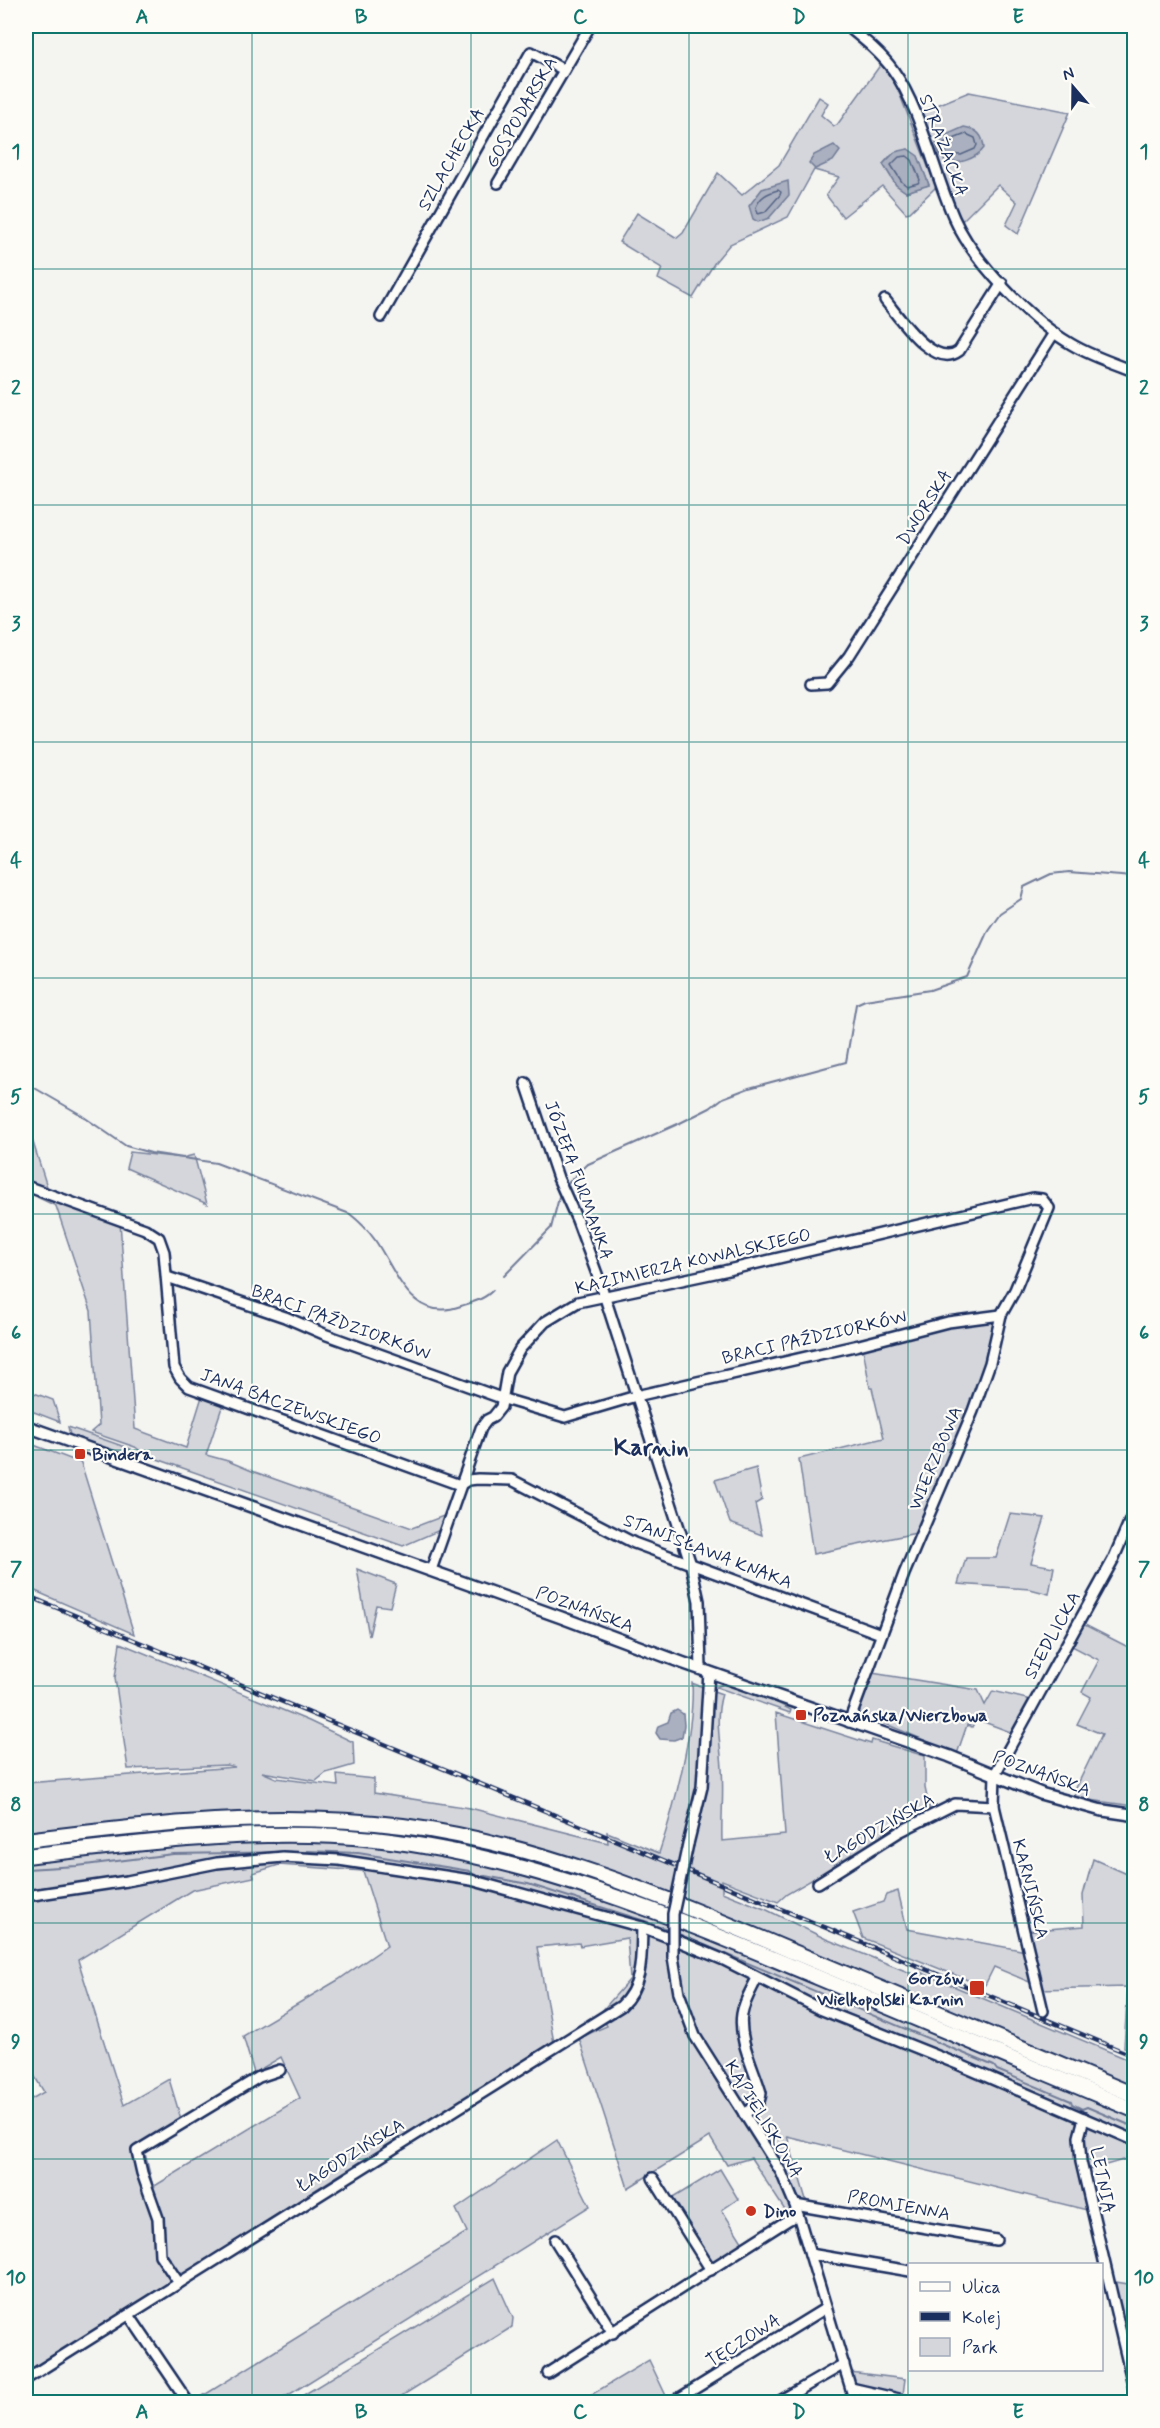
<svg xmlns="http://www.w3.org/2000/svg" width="1160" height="2428" font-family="Mynerve,sans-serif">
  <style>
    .green { fill: #d4d6db; stroke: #78829c; stroke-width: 1.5; fill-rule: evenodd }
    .water { fill: #aab0bf; stroke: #717c98; stroke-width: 1.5 }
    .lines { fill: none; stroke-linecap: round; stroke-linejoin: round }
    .shore { stroke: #546385; stroke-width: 1.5 }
    .stream { stroke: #717c98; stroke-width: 2 }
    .minor-casing { stroke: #1b2f5e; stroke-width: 14 }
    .major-casing { stroke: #1b2f5e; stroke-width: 15 }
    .highway-casing { stroke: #1b2f5e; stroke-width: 18 }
    .minor { stroke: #fdfcf7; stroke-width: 9 }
    .major { stroke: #fdfcf7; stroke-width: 10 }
    .highway { stroke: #fdfcf7; stroke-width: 14 }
    .rail-casing { stroke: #1b2f5e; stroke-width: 4.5 }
    .rail { stroke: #fdfcf7; stroke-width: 2; stroke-dasharray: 7; stroke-linecap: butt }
    .minor-bridge-casing { stroke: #1b2f5e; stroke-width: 14; stroke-linecap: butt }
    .minor-bridge { stroke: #fdfcf7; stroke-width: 9 }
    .grid { fill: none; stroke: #0f766e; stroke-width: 1.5; stroke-opacity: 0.55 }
    .poi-dot { fill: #c8321e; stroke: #fdfcf7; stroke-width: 2 }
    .labels { text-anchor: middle; stroke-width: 4.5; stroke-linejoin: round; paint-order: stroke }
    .street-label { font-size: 18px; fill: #1b2f5e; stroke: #fdfcf7 }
    .poi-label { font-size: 18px; font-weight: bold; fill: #1b2f5e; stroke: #fdfcf7; text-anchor: start }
    .district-label { font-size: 24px; font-weight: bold; fill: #1b2f5e; stroke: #fdfcf7 }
    .neatline { fill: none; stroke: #0f766e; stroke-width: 2 }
    .grid-label { font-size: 20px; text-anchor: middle; font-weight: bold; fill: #0f766e }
  </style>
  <rect width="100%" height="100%" fill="#f4f4f1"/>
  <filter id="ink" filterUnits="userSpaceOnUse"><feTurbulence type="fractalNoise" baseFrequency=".0167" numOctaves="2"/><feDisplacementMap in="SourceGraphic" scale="12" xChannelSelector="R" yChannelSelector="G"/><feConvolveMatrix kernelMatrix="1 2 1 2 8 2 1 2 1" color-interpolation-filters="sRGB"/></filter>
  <g filter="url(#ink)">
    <!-- green -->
    <g class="green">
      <path d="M 881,64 L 896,85 L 936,187 L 910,212 L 906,213 L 882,186 L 843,217 L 826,195 L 839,177 L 814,170 L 788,217 L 730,244 L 715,262 L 693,298 L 658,279 L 662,268 L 619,242 L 637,213 L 677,238 L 683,233 L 718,173 L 742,195 L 779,165 L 819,97 L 828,103 L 821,115 L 834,126 L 837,125 ZM 908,149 L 918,157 L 929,185 L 906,192 L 896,185 L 883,164 L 889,157 Z"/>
      <path d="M 969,92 L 1070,112 L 1018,234 L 1006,225 L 1017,202 L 998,185 L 963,220 L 960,219 L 920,112 Z"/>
      <path d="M 26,1120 L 48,1190 L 26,1179 Z"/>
      <path d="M 130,1152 L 182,1158 L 194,1155 L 207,1204 L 126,1168 Z"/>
      <path d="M 37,1197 L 48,1197 L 120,1222 L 135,1429 L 186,1448 L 204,1390 L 224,1401 L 206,1455 L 228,1461 L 252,1471 L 412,1528 L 446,1515 L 440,1530 L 403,1546 L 146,1455 L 135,1447 L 91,1432 L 99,1425 L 91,1311 L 56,1206 Z"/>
      <path d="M 1009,1309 L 921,1532 L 813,1554 L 799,1459 L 884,1438 L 872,1388 L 870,1388 L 862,1343 Z"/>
      <path d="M 26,1390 L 53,1400 L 60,1422 L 26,1409 Z"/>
      <path d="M 68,1427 L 131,1449 C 117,1460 90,1446 75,1438 L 70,1435 Z"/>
      <path d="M 26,1442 L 81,1463 L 134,1634 L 26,1587 Z"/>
      <path d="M 756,1468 L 762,1500 L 755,1504 L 762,1535 L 730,1523 L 715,1480 Z"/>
      <path d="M 1010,1514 L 1045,1518 L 1031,1563 L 1054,1567 L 1049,1594 L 1030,1589 L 958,1584 L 966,1558 L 996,1558 Z"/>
      <path d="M 357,1569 L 396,1584 L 390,1607 L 376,1605 L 369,1636 Z"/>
      <path d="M 1081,1623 L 1134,1650 L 1134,1806 L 1075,1798 L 1076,1788 L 1102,1734 L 1077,1724 L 1091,1697 L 1082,1692 L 1099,1660 L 1070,1645 Z"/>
      <path d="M 120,1643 L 309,1721 L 353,1742 L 354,1765 L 326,1773 L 316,1781 L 262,1772 L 276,1778 L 338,1786 L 337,1775 L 374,1779 L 374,1793 L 470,1808 L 608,1843 L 607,1832 L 659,1853 C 674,1809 695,1728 692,1683 L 722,1694 C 714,1720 721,1743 722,1769 C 724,1793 721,1817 722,1841 L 785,1835 L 776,1713 L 871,1744 L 872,1740 L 925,1756 L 925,1788 L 930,1811 L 787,1894 L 778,1902 L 722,1880 L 722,1892 L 767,1910 L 826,1939 L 918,1976 L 920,1972 L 1134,2062 L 1134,2157 L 1078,2173 L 1087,2210 L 787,2136 L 807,2203 L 803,2202 L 795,2193 L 787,2175 L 768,2146 L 792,2207 L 788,2215 L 751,2158 L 727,2165 L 710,2137 L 628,2188 L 579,2038 L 607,2026 L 600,2013 L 630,1979 L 627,1938 L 580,1946 L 579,1943 L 537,1947 L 554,2043 L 339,2175 L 26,2374 L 26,2102 L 44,2092 L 26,2062 L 26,1783 L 235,1767 L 227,1765 L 128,1769 L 115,1678 ZM 279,1865 L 363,1871 L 387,1946 L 338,1980 L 243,2036 L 254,2073 L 281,2057 L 300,2098 L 153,2187 L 143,2145 L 181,2119 L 169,2079 L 124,2105 L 78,1960 L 192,1890 L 254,1877 L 253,1873 Z"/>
      <path d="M 872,1673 L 978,1690 L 985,1705 L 993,1691 L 1031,1700 L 1013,1733 L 976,1719 L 972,1727 L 967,1725 L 957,1754 L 855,1711 Z"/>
      <path d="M 726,1683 L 766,1697 L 791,1710 L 790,1713 L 716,1687 Z"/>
      <path d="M 1093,1859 L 1134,1877 L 1134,2051 L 1124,2047 L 1128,1987 L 1037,1989 L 1032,1983 L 994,1967 L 985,1985 L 975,1983 L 863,1938 L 853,1912 L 883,1902 L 886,1895 L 898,1891 L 907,1929 L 1026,1951 L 1023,1931 L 1084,1926 L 1083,1895 Z"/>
      <path d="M 557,2140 L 590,2206 L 287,2396 L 285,2396 L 290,2402 L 193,2402 L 467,2232 L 456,2209 Z"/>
      <path d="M 720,2169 L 738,2199 L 722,2210 L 744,2245 L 715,2262 L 708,2258 L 671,2199 Z"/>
      <path d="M 495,2278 L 513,2318 L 512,2327 L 392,2402 L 292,2402 Z"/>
      <path d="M 1110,2281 L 1134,2285 L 1134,2331 L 1121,2329 Z"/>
      <path d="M 649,2360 L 669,2402 L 579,2402 Z"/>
      <path d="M 850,2372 L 905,2379 L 903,2394 L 858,2386 L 853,2383 Z"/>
    </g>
    <!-- water -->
    <g class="water">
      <path d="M 964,127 C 977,129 983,135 984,148 C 977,158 956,167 944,160 C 938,156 937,148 936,142 L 939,138 Z"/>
      <path d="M 834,145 L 840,151 L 833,161 L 815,169 L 809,163 L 814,155 Z"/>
      <path d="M 908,149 L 918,156 L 929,185 L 906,192 L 896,185 L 883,164 L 895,152 Z"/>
      <path d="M 788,181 L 789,195 L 769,218 L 758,222 L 753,219 L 749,206 L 762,189 Z"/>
      <path d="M 677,1710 L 683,1714 L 684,1725 L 682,1737 L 674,1740 L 660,1739 L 656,1733 L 658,1726 L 668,1722 L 671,1713 Z"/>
    </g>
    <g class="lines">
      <!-- shore -->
      <g class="shore">
        <path d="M 966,134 L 975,138 L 977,145 L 975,149 L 961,155 L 947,154 L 944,150 L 943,143 Z"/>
        <path d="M 907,156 L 912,160 L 920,180 L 918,183 L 907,186 L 902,182 L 891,165 L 899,157 Z"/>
        <path d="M 778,190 L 781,192 L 780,195 L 765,212 L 758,214 L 756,207 C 760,197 767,193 778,190 Z"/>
      </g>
      <!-- stream -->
      <g class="stream">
        <path d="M 26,1083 L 78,1113 L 126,1146 L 151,1153 L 216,1163 L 350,1214 C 359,1221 368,1230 375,1240 C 397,1272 411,1324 461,1306 C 473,1302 485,1299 493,1290"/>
        <path d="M 567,1184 L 586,1165 L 680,1123 L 710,1108 L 723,1098 L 749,1088 L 846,1062 L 856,1004 L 865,1000 L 930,990 L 967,977 L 988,930 L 1000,913 L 1021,899 L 1024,887 L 1051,874 L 1069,872 L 1134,877"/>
        <path d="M 504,1276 L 551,1228 L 560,1194"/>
        <path d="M 307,1851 L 358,1853 L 470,1871 C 474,1876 479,1877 485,1876 L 528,1884 L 648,1922"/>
        <path d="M 26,1869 L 77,1866 L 173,1854 L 289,1852"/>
        <path d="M 662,1927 L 671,1930"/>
        <path d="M 676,1933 L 994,2066 L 997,2070 L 1071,2101 L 1072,2104 L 1082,2109 L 1087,2107 L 1134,2127"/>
      </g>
      <!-- minor casing -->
      <g class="minor-casing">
        <g id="minor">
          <path d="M 847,26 C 863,39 881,53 893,70 C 921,109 934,173 954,218 C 973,261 1031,321 1071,344 C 1091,356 1113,363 1134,371"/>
          <path d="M 498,183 L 590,26"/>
          <path d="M 885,300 C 900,318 934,370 959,351 L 1002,283"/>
          <path d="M 381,317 L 531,52 L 564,70"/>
          <path d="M 811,684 L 827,683 L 849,656 L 1054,333"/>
          <path d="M 526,1083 L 558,1178 L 577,1220 L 601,1285 L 691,1565 L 699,1601 L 701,1669"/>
          <path d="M 26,1186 L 145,1229 L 159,1238 L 164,1252 L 174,1367 L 180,1378 L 189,1387 L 460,1485 L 468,1480 L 478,1479 L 512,1480 L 634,1543 L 881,1634"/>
          <path d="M 167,1277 L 285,1317 L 324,1334 L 504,1399 L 565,1417 L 636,1396 L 859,1345 L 948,1322 L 1001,1315"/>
          <path d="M 431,1570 L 481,1428 L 487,1420 L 493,1417 L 501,1407 L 507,1372 L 520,1349 L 545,1322 L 578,1302 L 724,1271 L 1033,1198 L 1042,1199 L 1049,1208 L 1015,1290 L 1001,1315 L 990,1363 L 973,1411 L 904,1574 L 849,1722"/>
          <path d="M 688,1844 L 702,1787 L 709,1672"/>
          <path d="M 818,1883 L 899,1832 L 955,1804 L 994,1806"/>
          <path d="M 26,1896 L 127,1881 L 217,1863 L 283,1857 L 339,1860 L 471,1880 L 642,1927 L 676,1940 L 724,1960 L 820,2009 L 960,2065 L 1134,2140"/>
          <path d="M 673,1957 L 679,1993 L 695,2036 L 781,2172 L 795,2205 L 855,2402"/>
          <path d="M 1043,2011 L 994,1806 L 995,1774 L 1113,1560 L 1134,1511"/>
          <path d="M 744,2114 C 753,2108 760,2105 761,2093 C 754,2068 738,2040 742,2014 C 744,2001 752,1989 757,1978"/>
          <path d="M 1084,2118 L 1079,2137 L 1081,2162 L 1134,2389"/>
          <path d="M 653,2178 L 711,2270"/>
          <path d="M 795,2205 L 996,2240"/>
          <path d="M 555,2240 L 613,2333"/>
          <path d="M 810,2254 L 910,2271"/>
          <path d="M 179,2283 L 160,2255 L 158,2218 L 142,2173 L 137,2151 L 259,2077 L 280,2070"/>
          <path d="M 129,2315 L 188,2402"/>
          <path d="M 548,2373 L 788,2220 L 798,2215"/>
          <path d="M 26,2379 L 621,2006 C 644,1984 641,1956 642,1927"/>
          <path d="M 851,2388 L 912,2402"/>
          <path d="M 678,2399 L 826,2308"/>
          <path d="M 778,2402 L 844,2364"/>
        </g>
      </g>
      <!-- major casing -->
      <g class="major-casing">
        <path id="major" d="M 26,1426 L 560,1617 L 683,1663 L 949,1756 L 1042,1794 L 1100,1810 L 1134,1815"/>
      </g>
      <!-- highway casing -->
      <g class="highway-casing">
        <g id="highway">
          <path d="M 26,1840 C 153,1824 275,1810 403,1826 C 542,1844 668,1899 796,1953 C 909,2001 1022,2048 1134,2095"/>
          <path d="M 26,1856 C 142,1843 257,1827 374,1839 C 530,1856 674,1917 817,1977 C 923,2022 1029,2066 1134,2110"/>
        </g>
      </g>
      <!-- minor -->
      <use href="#minor" class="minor"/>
      <!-- major -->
      <use href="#major" class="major"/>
      <!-- highway -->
      <use href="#highway" class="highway"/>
      <!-- rail casing -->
      <g class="rail-casing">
        <path id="rail" d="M 26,1595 L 1134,2056"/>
      </g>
      <!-- rail -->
      <use href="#rail" class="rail"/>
      <!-- minor-bridge casing -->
      <g class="minor-bridge-casing">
        <path id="minor-bridge" d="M 673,1957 L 673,1914 L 688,1844"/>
      </g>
      <!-- minor-bridge -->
      <use href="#minor-bridge" class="minor-bridge"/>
    </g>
  </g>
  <!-- grid -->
  <path class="grid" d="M 252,26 L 252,2402M 471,26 L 471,2402M 689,26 L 689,2402M 908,26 L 908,2402M 26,269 L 1134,269M 26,505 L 1134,505M 26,742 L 1134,742M 26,978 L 1134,978M 26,1214 L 1134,1214M 26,1450 L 1134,1450M 26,1686 L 1134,1686M 26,1923 L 1134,1923M 26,2159 L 1134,2159"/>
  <!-- markers -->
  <g class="poi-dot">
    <rect x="74" y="1448" width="12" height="12" rx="3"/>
    <rect x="795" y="1709" width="12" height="12" rx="3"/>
    <rect x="969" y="1980" width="16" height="16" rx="3"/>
    <circle cx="751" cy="2211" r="6"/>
  </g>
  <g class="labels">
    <!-- street labels -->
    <g class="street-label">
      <text transform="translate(521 112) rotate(-60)" y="6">GOSPODARSKA</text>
      <text transform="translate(944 145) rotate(69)" y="6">STRAŻACKA</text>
      <text transform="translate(451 159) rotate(-60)" y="6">SZLACHECKA</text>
      <text transform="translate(924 507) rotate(-58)" y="6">DWORSKA</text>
      <text transform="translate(579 1180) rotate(70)" y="6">JÓZEFA FURMANKA</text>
      <text transform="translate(693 1261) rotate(-13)" y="6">KAZIMIERZA KOWALSKIEGO</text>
      <text transform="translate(341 1322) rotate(20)" y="6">BRACI PAŹDZIORKÓW</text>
      <text transform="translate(814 1337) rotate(-13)" y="6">BRACI PAŹDZIORKÓW</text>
      <text transform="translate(291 1406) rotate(20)" y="6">JANA BACZEWSKIEGO</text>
      <text transform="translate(935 1458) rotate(-67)" y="6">WIERZBOWA</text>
      <text transform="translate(708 1551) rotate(21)" y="6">STANISŁAWA KNAKA</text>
      <text transform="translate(585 1609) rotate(20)" y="6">POZNAŃSKA</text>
      <text transform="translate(1052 1635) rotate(-61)" y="6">SIEDLICKA</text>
      <text transform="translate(1042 1773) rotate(20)" y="6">POZNAŃSKA</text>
      <text transform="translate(879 1828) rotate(-30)" y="6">ŁAGODZIŃSKA</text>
      <text transform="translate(1031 1889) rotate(76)" y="6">KARNIŃSKA</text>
      <text transform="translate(764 2119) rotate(59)" y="6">KĄPIELISKOWA</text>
      <text transform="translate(350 2155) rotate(-32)" y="6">ŁAGODZIŃSKA</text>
      <text transform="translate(1103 2180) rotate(79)" y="6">LETNIA</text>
      <text transform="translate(899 2205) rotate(10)" y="6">PROMIENNA</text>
      <text transform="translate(743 2340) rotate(-32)" y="6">TĘCZOWA</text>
    </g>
    <!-- poi labels -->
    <g class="poi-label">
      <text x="92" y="1460">Bindera</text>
      <text x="813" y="1721">Poznańska/Wierzbowa</text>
      <text x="964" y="1984" text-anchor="end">Gorzów<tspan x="964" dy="21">Wielkopolski Karnin</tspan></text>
      <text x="763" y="2217">Dino</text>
    </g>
    <!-- district labels -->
    <g class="district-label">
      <text x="651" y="1455">Karnin</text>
    </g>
  </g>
  <!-- margin -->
  <rect width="1160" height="2428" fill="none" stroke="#fdfcf7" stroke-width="66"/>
  <!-- legend -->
  <rect x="908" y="2263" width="195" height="108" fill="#fdfcf7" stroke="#a3aaba" stroke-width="1.5"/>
  <rect x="920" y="2282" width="30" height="9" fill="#fdfcf7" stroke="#a3aaba" stroke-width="1.5"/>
  <text x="962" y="2293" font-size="18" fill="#1b2f5e">Ulica</text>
  <rect x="920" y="2312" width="30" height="9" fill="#1b2f5e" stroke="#a3aaba" stroke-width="1.5"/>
  <text x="962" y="2323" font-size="18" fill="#1b2f5e">Kolej</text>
  <rect x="920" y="2338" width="30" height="18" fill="#d4d6db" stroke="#a3aaba" stroke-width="1.5"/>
  <text x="962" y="2353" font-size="18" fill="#1b2f5e">Park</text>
  <!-- north arrow -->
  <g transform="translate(1073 87) rotate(340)" stroke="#fdfcf7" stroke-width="4.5" paint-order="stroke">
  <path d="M0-4.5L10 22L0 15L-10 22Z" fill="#1b2f5e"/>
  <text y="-9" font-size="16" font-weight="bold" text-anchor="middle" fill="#1b2f5e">N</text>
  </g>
  <rect x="33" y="33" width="1094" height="2362" class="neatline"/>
  <g class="grid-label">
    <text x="142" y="23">A</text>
    <text x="361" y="23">B</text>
    <text x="580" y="23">C</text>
    <text x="799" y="23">D</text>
    <text x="1018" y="23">E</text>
    <text x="16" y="158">1</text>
    <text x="1144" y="158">1</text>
    <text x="16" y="394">2</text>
    <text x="1144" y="394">2</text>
    <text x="16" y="630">3</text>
    <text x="1144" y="630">3</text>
    <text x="16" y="867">4</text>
    <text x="1144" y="867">4</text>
    <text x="16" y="1103">5</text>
    <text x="1144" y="1103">5</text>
    <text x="16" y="1339">6</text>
    <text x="1144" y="1339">6</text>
    <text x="16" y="1575">7</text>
    <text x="1144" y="1575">7</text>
    <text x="16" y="1811">8</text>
    <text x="1144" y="1811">8</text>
    <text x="16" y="2048">9</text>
    <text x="1144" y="2048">9</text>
    <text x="16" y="2284">10</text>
    <text x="1144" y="2284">10</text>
    <text x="142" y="2418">A</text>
    <text x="361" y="2418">B</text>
    <text x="580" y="2418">C</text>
    <text x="799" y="2418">D</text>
    <text x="1018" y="2418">E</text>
  </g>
</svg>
